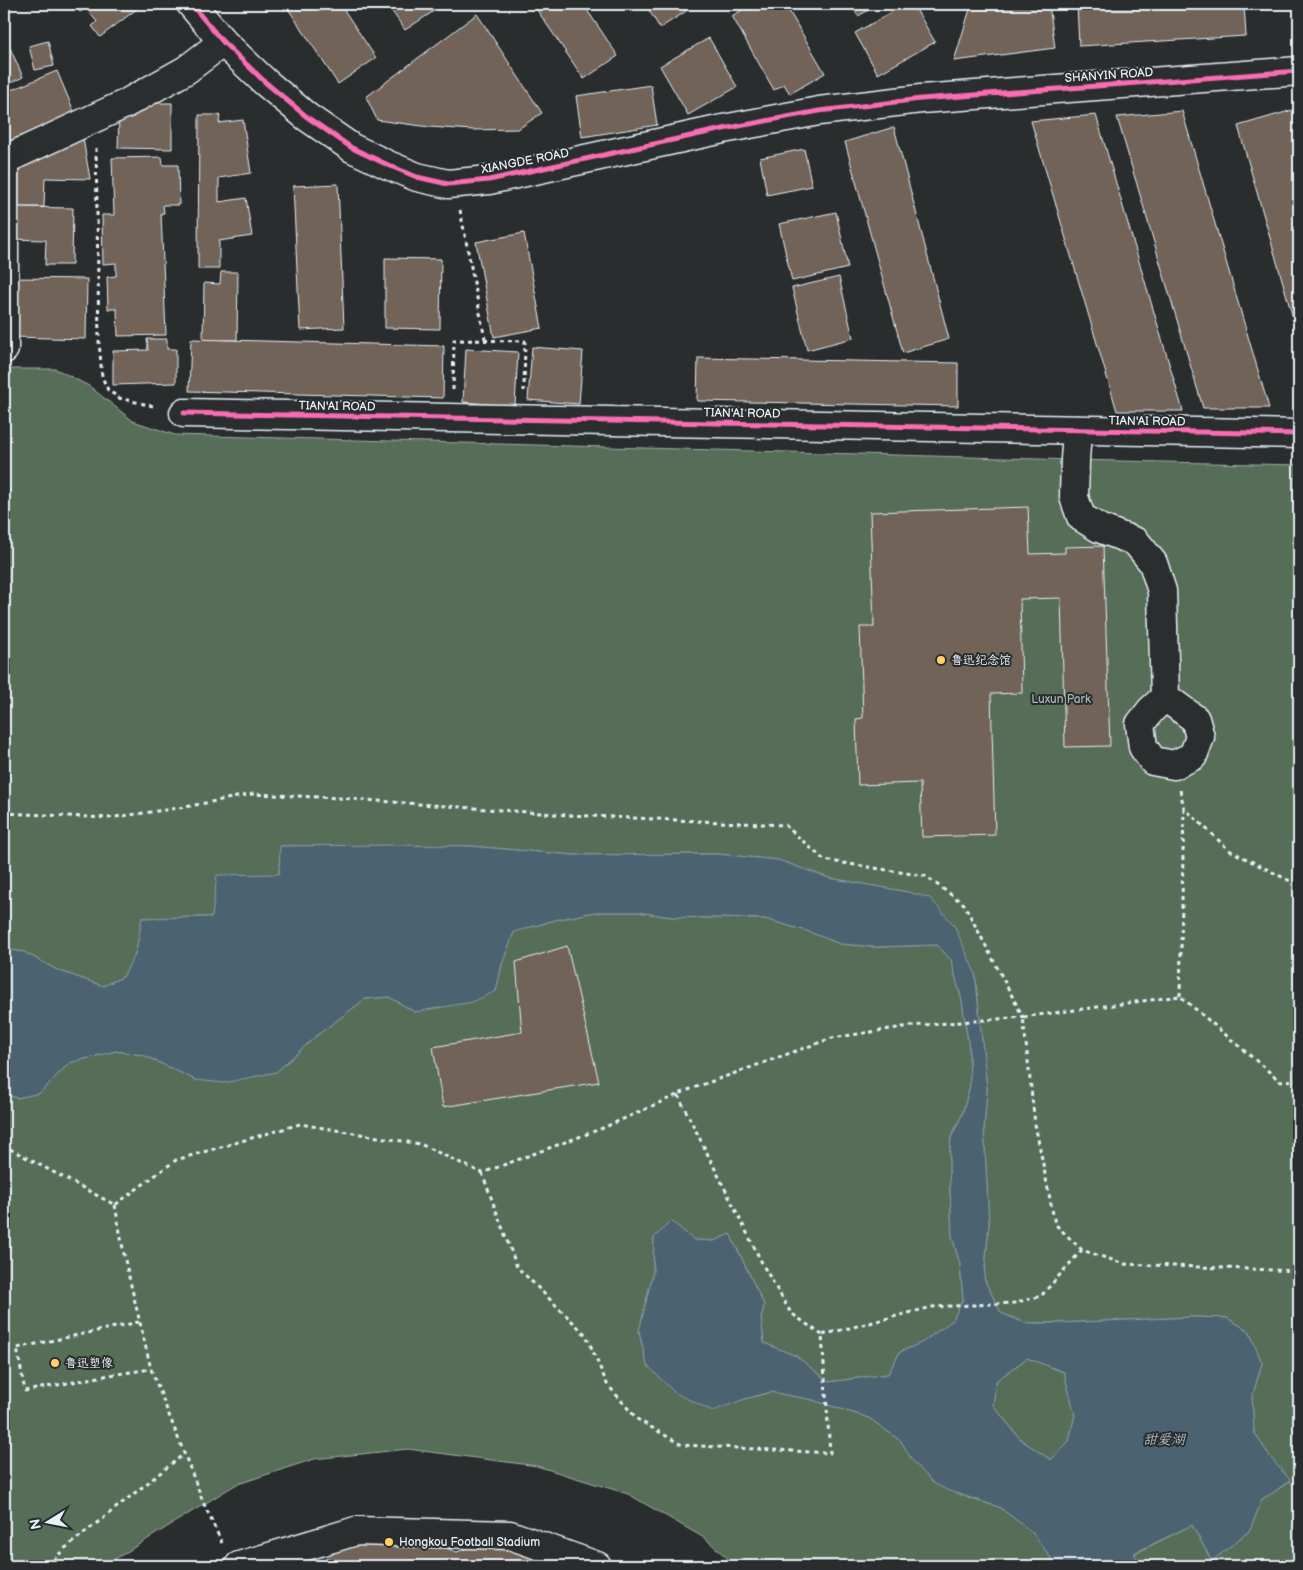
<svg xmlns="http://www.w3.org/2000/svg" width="1303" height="1570" font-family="'Balsamiq Sans','LXGW WenKai TC',sans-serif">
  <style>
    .green { fill: #576d59; stroke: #a0afa8 }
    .water { fill: #4b626f; stroke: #8a9ba6; fill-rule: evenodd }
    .building { fill: #726359; stroke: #e8f1f8 }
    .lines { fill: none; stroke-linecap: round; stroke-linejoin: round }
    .minor-casing { stroke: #e8f1f8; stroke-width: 31 }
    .path { stroke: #e8f1f8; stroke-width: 3; stroke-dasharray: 4 4; stroke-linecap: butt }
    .minor { stroke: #2a2d2e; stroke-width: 28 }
    .cycleway-casing { stroke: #2a2d2e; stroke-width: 8 }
    .cycleway { stroke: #f96db3; stroke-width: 5 }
    .poi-dot { fill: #ffd166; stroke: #2a2d2e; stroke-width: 2 }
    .labels { text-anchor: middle; stroke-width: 4; stroke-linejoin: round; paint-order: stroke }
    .street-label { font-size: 12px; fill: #e8f1f8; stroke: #2a2d2e }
    .poi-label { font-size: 12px; fill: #e8f1f8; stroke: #2a2d2e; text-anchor: start }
    .park-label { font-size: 12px; fill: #a7b6b0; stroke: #2a2d2e }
    .water-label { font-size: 14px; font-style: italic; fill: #a9b8c1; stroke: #2a2d2e }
  </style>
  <rect width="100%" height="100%" fill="#2a2d2e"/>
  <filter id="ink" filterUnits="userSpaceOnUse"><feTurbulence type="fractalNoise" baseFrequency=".02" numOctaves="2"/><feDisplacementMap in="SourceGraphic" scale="10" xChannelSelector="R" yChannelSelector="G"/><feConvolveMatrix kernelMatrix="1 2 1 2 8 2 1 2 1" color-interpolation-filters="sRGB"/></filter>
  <g filter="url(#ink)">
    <!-- green -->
    <g class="green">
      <path d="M 4,369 L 56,369 L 89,386 L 133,421 L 175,435 L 1075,460 L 1299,465 L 1299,1566 L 1141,1566 L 1134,1554 L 1192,1525 L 1212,1561 L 1250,1530 L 1262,1499 L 1274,1492 L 1290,1481 L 1270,1457 L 1254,1432 L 1252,1397 L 1262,1363 L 1249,1331 L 1227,1318 L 1193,1317 L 1060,1323 L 1025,1323 L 1001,1313 L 984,1279 L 989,1223 L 984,1129 L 987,1089 L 975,973 L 908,892 L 829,878 L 778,860 L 717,854 L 573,855 L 470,846 L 281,846 L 279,874 L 212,917 L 142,918 L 136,952 L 123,977 L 103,986 L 57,970 L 24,952 L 4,949 Z"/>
      <path d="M 595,912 L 638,912 L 672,917 L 765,919 L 807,931 L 840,944 L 877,947 L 937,945 L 951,960 L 962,1001 L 969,1047 L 970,1086 L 962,1115 L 951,1138 L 949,1165 L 952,1236 L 960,1264 L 963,1299 L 953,1320 L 923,1342 L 900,1352 L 888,1374 L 829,1382 L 796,1356 L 764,1343 L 761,1319 L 764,1305 L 730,1234 L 714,1241 L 694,1240 L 671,1221 L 654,1238 L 653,1272 L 639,1332 L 647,1365 L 745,1399 L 771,1392 L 813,1400 L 869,1418 L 901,1441 L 912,1459 L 968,1498 L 999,1507 L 1032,1532 L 1057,1566 L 736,1566 L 706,1539 L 628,1494 L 537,1466 L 408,1449 L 314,1459 L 235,1485 L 104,1566 L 4,1566 L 4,1094 L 17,1098 L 40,1093 L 69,1063 L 116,1051 L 143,1055 L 196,1080 L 276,1072 L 315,1037 L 365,999 L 389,997 L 415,1012 L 496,991 L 502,964 L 514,932 L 555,920 Z"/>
      <path d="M 1027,1358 L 1064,1372 L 1075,1415 L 1069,1441 L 1051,1460 L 1021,1440 L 993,1405 L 996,1381 Z"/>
    </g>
    <!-- water -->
    <path class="water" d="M 396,845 L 470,846 L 573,855 L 717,854 L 778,860 L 829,878 L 908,892 L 930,898 L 954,925 L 975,973 L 987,1089 L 984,1129 L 989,1223 L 984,1279 L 1001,1313 L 1025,1323 L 1060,1323 L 1193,1317 L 1227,1318 L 1249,1331 L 1262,1363 L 1252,1397 L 1254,1432 L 1270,1457 L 1290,1480 L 1274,1492 L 1262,1499 L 1250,1530 L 1212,1561 L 1192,1525 L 1134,1553 L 1141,1566 L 1057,1566 L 1032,1532 L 999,1507 L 949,1491 L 933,1483 L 912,1460 L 901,1441 L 869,1418 L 813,1400 L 771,1392 L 745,1399 L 713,1411 L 675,1393 L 647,1365 L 639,1331 L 653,1272 L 654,1238 L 671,1221 L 694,1240 L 714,1241 L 730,1234 L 764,1305 L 761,1319 L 764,1343 L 796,1356 L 829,1382 L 888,1374 L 900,1352 L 923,1342 L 953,1320 L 963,1299 L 960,1264 L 952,1236 L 949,1165 L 951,1138 L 962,1115 L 970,1086 L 969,1047 L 962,1001 L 951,960 L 937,945 L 877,947 L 840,944 L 807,931 L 765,919 L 672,917 L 638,912 L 595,912 L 555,920 L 514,932 L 502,964 L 496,991 L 472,1002 L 415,1012 L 389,997 L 365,999 L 315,1037 L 276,1072 L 224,1083 L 196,1080 L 143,1055 L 116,1051 L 69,1063 L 40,1093 L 17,1098 L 4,1094 L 4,949 L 24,952 L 57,970 L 103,986 L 123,977 L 136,952 L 142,918 L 212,917 L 217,875 L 279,874 L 280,846 ZM 1027,1358 L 1064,1372 L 1075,1415 L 1069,1441 L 1051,1460 L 1021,1440 L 993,1405 L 996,1381 Z"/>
    <!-- building -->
    <g class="building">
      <path d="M 74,4 L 134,4 L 138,8 L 100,37 L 92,26 L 97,22 L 86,8 L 80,12 Z"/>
      <path d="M 285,4 L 340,4 L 376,58 L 338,84 Z"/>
      <path d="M 387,4 L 442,4 L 443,5 L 405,30 Z"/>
      <path d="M 533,4 L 583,4 L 618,56 L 584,79 Z"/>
      <path d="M 645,4 L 697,4 L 660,28 Z"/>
      <path d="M 752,4 L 785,4 L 825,73 L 790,94 L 784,84 L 774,90 L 732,16 Z"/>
      <path d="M 851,4 L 879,4 L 858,16 Z"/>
      <path d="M 906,4 L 913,4 L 935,42 L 878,74 L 855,33 Z"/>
      <path d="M 1010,4 L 1049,4 L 1055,48 L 954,61 L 970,9 Z"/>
      <path d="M 1077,4 L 1244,4 L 1246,36 L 1079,46 Z"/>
      <path d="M 477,14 L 542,113 L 518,129 L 473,130 L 429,127 L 377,120 L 366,97 Z"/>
      <path d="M 4,30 L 10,44 L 4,47 Z"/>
      <path d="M 709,38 L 737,87 L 688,115 L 660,66 Z"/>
      <path d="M 48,41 L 54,66 L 35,70 L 29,46 Z"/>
      <path d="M 10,48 L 23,77 L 4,86 L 4,51 Z"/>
      <path d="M 57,71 L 75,114 L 4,143 L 4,93 Z"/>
      <path d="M 651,85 L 657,125 L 582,137 L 576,96 Z"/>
      <path d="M 134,103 L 172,103 L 172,149 L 118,148 L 119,117 L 134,117 Z"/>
      <path d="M 1296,109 L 1299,119 L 1299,339 L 1238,126 Z"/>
      <path d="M 1182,111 L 1269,408 L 1203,408 L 1117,117 Z"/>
      <path d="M 199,115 L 220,115 L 219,123 L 243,120 L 251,173 L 219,178 L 219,202 L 246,198 L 252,236 L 219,241 L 219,269 L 198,269 Z"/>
      <path d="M 1096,115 L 1183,411 L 1117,411 L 1031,121 Z"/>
      <path d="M 81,127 L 90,179 L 45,178 L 44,207 L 19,207 L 19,165 L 26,165 L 26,149 Z"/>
      <path d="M 894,127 L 949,339 L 903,353 L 845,142 Z"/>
      <path d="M 804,149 L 812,186 L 767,195 L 760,158 Z"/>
      <path d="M 162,157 L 163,165 L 178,165 L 179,205 L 163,205 L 164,213 L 161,213 L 166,335 L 118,336 L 117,309 L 108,309 L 107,277 L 116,276 L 116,263 L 103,264 L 102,215 L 114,215 L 112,158 Z"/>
      <path d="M 338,184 L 344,328 L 300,330 L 293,186 Z"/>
      <path d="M 10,207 L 73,208 L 72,265 L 45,265 L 46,240 L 9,239 Z"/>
      <path d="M 836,212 L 848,268 L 792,281 L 779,224 Z"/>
      <path d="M 524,233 L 542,328 L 494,337 L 476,242 Z"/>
      <path d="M 385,258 L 441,259 L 440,329 L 385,328 Z"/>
      <path d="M 221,272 L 238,272 L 237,340 L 203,340 L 204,283 L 220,284 Z"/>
      <path d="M 839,277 L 853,338 L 807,350 L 792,288 Z"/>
      <path d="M 14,278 L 87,279 L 86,339 L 13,337 Z"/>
      <path d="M 147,339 L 167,339 L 167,349 L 176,349 L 176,383 L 113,385 L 113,351 L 148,350 Z"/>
      <path d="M 191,339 L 444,346 L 443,398 L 189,391 Z"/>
      <path d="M 532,347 L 583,351 L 579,404 L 528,400 Z"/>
      <path d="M 466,349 L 518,352 L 515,406 L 463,402 Z"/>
      <path d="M 698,358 L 958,363 L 958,406 L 697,401 Z"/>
      <path d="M 1028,507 L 1030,554 L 1065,553 L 1065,547 L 1103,546 L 1110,746 L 1065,747 L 1061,598 L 1020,599 L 1022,693 L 991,694 L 995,835 L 922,837 L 920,783 L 858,785 L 856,719 L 863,718 L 860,627 L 874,627 L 870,512 Z"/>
      <path d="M 567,946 L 599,1082 L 443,1107 L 433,1047 L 522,1032 L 516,962 Z"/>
      <path d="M 376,1523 L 457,1552 L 511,1531 L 564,1566 L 316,1566 Z"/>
    </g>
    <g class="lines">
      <!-- minor casing -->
      <g class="minor-casing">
        <g id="minor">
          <path d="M 191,4 L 223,42 L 265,82 L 307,117 L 352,148 L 388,165 L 417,177 L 448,184 L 489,180 L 723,129 L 819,111 L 921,99 L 1299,71"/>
          <path d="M 4,160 L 125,104 L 186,70 L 223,42"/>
          <path d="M 4,349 L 4,160"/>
          <path d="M 184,413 L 1299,434"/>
          <path d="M 1077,430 L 1075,460 L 1074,497 L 1081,517 L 1099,528 L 1136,542 L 1153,563 L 1162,591 L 1165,697 L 1151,710 L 1140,724 L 1143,747 L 1153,761 L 1174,765 L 1193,756 L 1200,737 L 1195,719 L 1165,697"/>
          <path d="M 239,1566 L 356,1531 L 510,1535 L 597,1566"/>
        </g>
      </g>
      <!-- path -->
      <g class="path">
        <path d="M 96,148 L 99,341 L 102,377 L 108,390 L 119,398 L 157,407"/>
        <path d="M 460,210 L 485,339"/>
        <path d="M 453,390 L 454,340 L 525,341 L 524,391"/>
        <path d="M 1180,790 L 1184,808 L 1229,850 L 1288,880 L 1299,881"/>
        <path d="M 4,813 L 108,818 L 179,808 L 253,794 L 338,798 L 568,815 L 785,825 L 824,860 L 925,876 L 964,904 L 1023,1017 L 910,1026 L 832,1038 L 688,1090 L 603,1128 L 482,1173 L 420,1144 L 300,1124 L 176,1160 L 115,1205 L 12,1150 L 4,1148"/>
        <path d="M 1180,996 L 1184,808"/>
        <path d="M 1299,1080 L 1280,1081 L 1180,996 L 1023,1017 L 1035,1124 L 1055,1224 L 1082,1250 L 1124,1264 L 1299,1271"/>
        <path d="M 678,1095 L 764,1267 L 791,1313 L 822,1335"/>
        <path d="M 482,1173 L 517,1267 L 586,1335 L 607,1384 L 637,1419 L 682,1445 L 830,1453 L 822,1335 L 932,1307 L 1014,1303 L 1041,1296 L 1082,1250"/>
        <path d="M 115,1205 L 125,1260 L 151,1369 L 204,1504 L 222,1543"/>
        <path d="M 139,1322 L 17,1348 L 25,1391 L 110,1375 L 151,1369"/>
        <path d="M 48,1566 L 64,1549 L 184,1454"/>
      </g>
      <!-- minor -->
      <use href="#minor" class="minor"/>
      <!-- cycleway casing -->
      <g class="cycleway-casing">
        <g id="cycleway">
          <path d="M 191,4 L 223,42 L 265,82 L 307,117 L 352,148 L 388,165 L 417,177 L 448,184 L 489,180 L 723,129 L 819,111 L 921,99 L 1299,71"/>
          <path d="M 184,413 L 1299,434"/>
        </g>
      </g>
      <!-- cycleway -->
      <use href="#cycleway" class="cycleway"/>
    </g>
  </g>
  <!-- markers -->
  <g class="poi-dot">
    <circle cx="941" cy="660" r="5"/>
    <circle cx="55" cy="1363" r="5"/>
    <circle cx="389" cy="1542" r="5"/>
  </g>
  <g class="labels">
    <!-- street labels -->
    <g class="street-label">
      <text transform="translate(1109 75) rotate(-4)" y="4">SHANYIN ROAD</text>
      <text transform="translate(525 161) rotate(-11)" y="4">XIANGDE ROAD</text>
      <text transform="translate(337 406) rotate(1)" y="4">TIAN'AI ROAD</text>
      <text transform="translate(742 413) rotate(1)" y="4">TIAN'AI ROAD</text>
      <text transform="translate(1147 421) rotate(1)" y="4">TIAN'AI ROAD</text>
    </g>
    <!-- poi labels -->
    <g class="poi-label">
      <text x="951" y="664">鲁迅纪念馆</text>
      <text x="65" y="1367">鲁迅塑像</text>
      <text x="399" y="1546">Hongkou Football Stadium</text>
    </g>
    <!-- park labels -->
    <g class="park-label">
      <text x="1061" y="703">Luxun Park</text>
    </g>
    <!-- water labels -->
    <g class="water-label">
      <text x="1164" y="1444">甜爱湖</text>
    </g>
  </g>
  <!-- margin -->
  <rect width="1303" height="1570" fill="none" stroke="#2a2d2e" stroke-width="20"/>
  <rect x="10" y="10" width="1283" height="1550" fill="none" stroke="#e8f1f8" stroke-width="2" filter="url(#ink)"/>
  <!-- north arrow -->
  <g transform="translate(48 1522) rotate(260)" stroke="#2a2d2e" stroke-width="4" paint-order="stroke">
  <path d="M0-4L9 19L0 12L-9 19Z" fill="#e8f1f8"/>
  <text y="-8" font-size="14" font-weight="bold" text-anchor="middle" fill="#e8f1f8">N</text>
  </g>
</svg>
